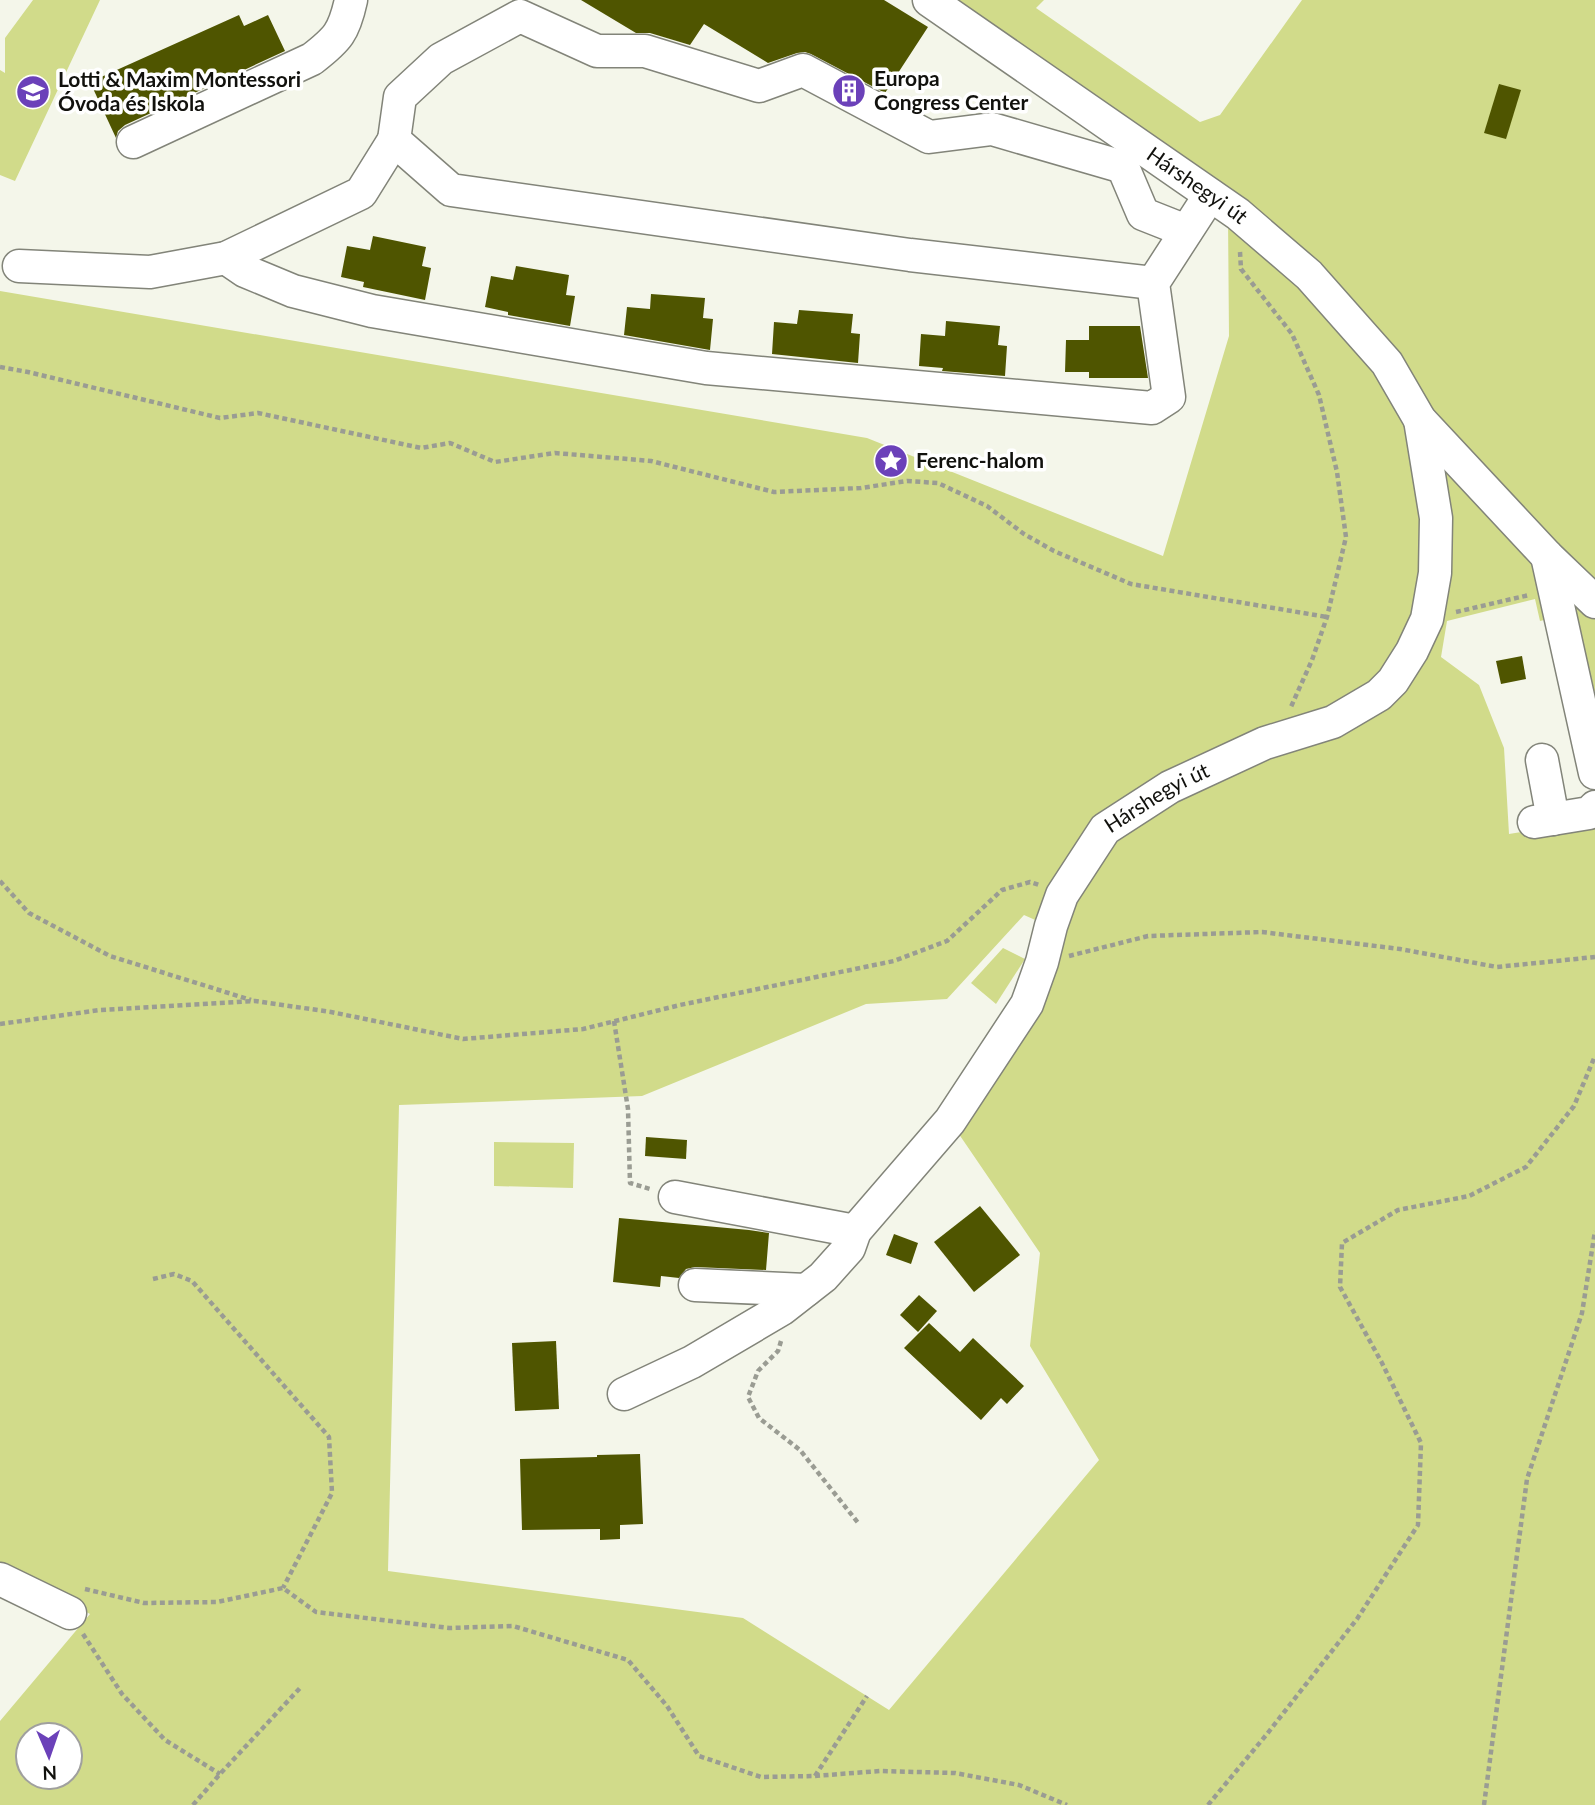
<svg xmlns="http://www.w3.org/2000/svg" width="1595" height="1805" font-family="Lato,sans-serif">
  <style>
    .green { fill: #d1db8a; fill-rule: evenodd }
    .building { fill: #4f5500 }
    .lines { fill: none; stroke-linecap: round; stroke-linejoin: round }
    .minor-casing { stroke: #828479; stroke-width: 35 }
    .path { stroke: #9a9c93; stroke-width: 4.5; stroke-dasharray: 5 3.5; stroke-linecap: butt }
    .minor { stroke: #fff; stroke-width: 32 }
    .labels { text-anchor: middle; stroke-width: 7; stroke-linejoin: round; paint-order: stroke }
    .poi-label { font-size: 21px; font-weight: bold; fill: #11110d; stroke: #fff; text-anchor: start }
    .street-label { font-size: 21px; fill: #11110d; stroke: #fff }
  </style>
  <rect width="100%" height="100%" fill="#f4f6ea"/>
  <!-- green -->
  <g class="green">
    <path d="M 33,0 L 100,0 L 15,181 L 0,175 L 0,70 L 5,73 L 5,38 Z"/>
    <path d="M 952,0 L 1044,0 L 1036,8 L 1200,122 L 1220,115 L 1302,0 L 1595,0 L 1595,691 L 1587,694 L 1565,615 L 1540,621 L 1535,599 L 1447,621 L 1441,657 L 1479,685 L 1504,748 L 1509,834 L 1595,820 L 1595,1805 L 0,1805 L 0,1721 L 90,1614 L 0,1566 L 0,291 L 867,438 L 1163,556 L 1229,336 L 1228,217 ZM 1024,915 L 1051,927 L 950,1121 L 1040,1253 L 1030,1346 L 1099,1460 L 889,1710 L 743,1618 L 388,1571 L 399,1105 L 642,1096 L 866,1004 L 947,999 ZM 28,1735 L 70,1735 L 70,1777 L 28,1777 Z"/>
    <path d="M 1003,948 L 1025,959 L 996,1004 L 971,983 Z"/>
    <path d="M 494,1142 L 574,1143 L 573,1188 L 494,1186 Z"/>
  </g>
  <!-- building -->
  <g class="building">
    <path d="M 581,0 L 884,0 L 928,27 L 885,93 L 811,54 L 805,52 L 797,53 L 768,63 L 704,24 L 690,45 L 650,33 L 636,33 Z"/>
    <path d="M 239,15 L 244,26 L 268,15 L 285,51 L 125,125 L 118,131 L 116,138 L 90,82 Z"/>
    <path d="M 1499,84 L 1521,90 L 1506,139 L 1484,133 Z"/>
    <path d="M 373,236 L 426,247 L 422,266 L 431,268 L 425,300 L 363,287 L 364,282 L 341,277 L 347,246 L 370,250 Z"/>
    <path d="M 516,266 L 569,275 L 566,295 L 575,296 L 570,326 L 508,315 L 508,312 L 485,307 L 491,276 L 513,280 Z"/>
    <path d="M 651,294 L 705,298 L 703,318 L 713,319 L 710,350 L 624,335 L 627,307 L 650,309 Z"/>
    <path d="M 799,310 L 853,314 L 851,333 L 860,334 L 858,363 L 772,354 L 774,322 L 797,324 Z"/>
    <path d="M 946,321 L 1000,326 L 998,345 L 1007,346 L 1005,376 L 942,371 L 943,368 L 919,366 L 921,334 L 945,336 Z"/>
    <path d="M 1089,326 L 1140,326 L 1148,378 L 1089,378 L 1089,372 L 1065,372 L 1066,340 L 1089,340 Z"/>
    <path d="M 1522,656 L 1526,679 L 1501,684 L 1496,661 Z"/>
    <path d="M 646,1137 L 687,1140 L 686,1159 L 645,1156 Z"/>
    <path d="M 980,1206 L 1020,1255 L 974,1292 L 934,1242 Z"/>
    <path d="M 619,1218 L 749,1230 L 769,1233 L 766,1270 L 695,1267 L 686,1269 L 679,1278 L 661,1276 L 660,1287 L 613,1282 Z"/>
    <path d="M 894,1234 L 918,1243 L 911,1264 L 886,1255 Z"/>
    <path d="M 919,1295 L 937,1311 L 918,1332 L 900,1315 Z"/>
    <path d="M 929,1323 L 960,1352 L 973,1338 L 1024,1386 L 1007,1404 L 1001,1398 L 981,1420 L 904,1348 Z"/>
    <path d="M 556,1341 L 559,1409 L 515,1411 L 512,1343 Z"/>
    <path d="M 640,1454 L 643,1524 L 620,1525 L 620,1539 L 600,1540 L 600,1529 L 522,1530 L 520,1459 L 597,1457 L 597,1455 Z"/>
  </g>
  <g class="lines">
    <!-- minor casing -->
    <g class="minor-casing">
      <g id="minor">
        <path id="s1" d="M 929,0 L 1238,214 L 1309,275 L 1387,363 L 1420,420 L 1547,556 L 1595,602"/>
        <path d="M 133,142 L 312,59 C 338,39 344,32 351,0"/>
        <path d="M 226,258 L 245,271 L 293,291 L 372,311 L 706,368 L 1152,408 L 1169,397 L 1153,283 L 1210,195"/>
        <path d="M 19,266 L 150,272 L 226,258 L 361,193 L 394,140"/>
        <path d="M 1153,283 L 910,255 L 451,190 L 394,140 L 400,97 L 441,59 L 520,16 L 597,51 L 645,51 L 759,86 L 803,70 L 929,137 L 992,129 L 1123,167 L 1143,214 L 1186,231"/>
        <path d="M 1547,556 L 1595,773"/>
        <path d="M 1542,760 L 1553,819"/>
        <path d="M 1534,822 L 1583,814 L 1589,813 L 1595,807"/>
        <path d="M 675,1197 L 855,1231"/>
        <path d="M 695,1285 L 806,1290"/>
        <path id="s2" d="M 624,1394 L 692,1362 L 782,1309 L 823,1277 L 849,1248 L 855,1231 L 950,1121 L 1027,1004 L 1042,962 L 1051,926 L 1062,895 L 1105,829 L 1170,787 L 1265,743 L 1333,722 L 1379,695 L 1393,681 L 1412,651 L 1427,619 L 1435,573 L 1436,518 L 1420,420"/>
        <path d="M 0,1579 L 70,1613"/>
      </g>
    </g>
    <!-- path -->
    <g class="path">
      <path d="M 1240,252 L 1241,269 L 1292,334 L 1319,395 L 1337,472 L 1346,537 L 1327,617 L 1312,660 L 1290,709"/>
      <path d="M 0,367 L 28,372 L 220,418 L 258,413 L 421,448 L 450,443 L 495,462 L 555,453 L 651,461 L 774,492 L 861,488 L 907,481 L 938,483 L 987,506 L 1024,534 L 1054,551 L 1131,584 L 1327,617"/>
      <path d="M 1456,612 L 1529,595"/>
      <path d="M 0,881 L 29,913 L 110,956 L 251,1000"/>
      <path d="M 1069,956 L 1148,936 L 1262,932 L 1400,949 L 1497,967 L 1595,957"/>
      <path d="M 614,1021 L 628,1109 L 630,1183 L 650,1189"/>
      <path d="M 0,1024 L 100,1010 L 255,1001 L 331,1012 L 463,1039 L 583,1029 L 680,1005 L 894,961 L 947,941 L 1002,890 L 1030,882 L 1039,885"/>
      <path d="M 153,1279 L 174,1274 L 192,1281 L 329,1437 L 332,1493 L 283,1588"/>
      <path d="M 781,1341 L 778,1351 L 758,1371 L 748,1397 L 759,1418 L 800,1450 L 859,1524"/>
      <path d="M 85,1589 L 144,1603 L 217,1602 L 283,1588 L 316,1612 L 449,1628 L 513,1626 L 628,1660 L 667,1706 L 699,1756 L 761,1777 L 814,1776 L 880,1771 L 955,1773 L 1019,1785 L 1067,1805"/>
      <path d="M 83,1634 L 122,1694 L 165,1740 L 220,1774"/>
      <path d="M 815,1776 L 867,1696"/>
      <path d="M 193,1805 L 220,1774 L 300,1688"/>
      <path d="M 1208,1805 L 1267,1734 L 1357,1619 L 1418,1525 L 1421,1443 L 1382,1363 L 1340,1287 L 1342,1243 L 1398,1210 L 1469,1196 L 1526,1167 L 1574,1106 L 1595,1056"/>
      <path d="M 1484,1805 L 1527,1479 L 1582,1313 L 1595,1231"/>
    </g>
    <!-- minor -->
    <use href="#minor" class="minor"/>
  </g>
  <!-- icons -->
  <defs>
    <g id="building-disc" transform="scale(1.75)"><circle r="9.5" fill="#6b41b9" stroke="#fff"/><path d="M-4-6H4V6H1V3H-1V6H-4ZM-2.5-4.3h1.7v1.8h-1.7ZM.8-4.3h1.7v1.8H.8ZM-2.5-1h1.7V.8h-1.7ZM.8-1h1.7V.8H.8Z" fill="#fff"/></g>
    <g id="school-disc" transform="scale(1.75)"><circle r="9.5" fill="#6b41b9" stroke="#fff"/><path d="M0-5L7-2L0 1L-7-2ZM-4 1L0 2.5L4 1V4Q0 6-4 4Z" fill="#fff"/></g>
    <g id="sight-disc" transform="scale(1.75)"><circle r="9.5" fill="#6b41b9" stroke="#fff"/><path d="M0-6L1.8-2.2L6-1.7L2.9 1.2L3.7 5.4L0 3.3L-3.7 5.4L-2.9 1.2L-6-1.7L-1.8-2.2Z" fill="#fff"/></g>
  </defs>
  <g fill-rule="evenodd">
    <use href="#building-disc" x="849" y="91"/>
    <use href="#school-disc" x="33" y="92"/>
    <use href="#sight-disc" x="891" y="461"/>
  </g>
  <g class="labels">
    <!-- poi labels -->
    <g class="poi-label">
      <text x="874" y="86">Europa<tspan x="874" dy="24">Congress Center</tspan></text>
      <text x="58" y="87">Lotti &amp; Maxim Montessori<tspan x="58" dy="24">Óvoda és Iskola</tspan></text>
      <text x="916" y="468">Ferenc-halom</text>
    </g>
    <!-- street labels -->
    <g class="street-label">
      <text dy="7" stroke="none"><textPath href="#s1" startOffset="326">Hárshegyi út</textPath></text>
      <text dy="7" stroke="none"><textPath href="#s2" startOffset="828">Hárshegyi út</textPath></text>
    </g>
  </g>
  <!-- north arrow -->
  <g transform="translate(49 1756) rotate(178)"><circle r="33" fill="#ffffff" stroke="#a0a09e" stroke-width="2"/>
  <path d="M0-5L12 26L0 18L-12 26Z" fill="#6b41b9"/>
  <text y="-10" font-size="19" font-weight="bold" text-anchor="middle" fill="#11110d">N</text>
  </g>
</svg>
